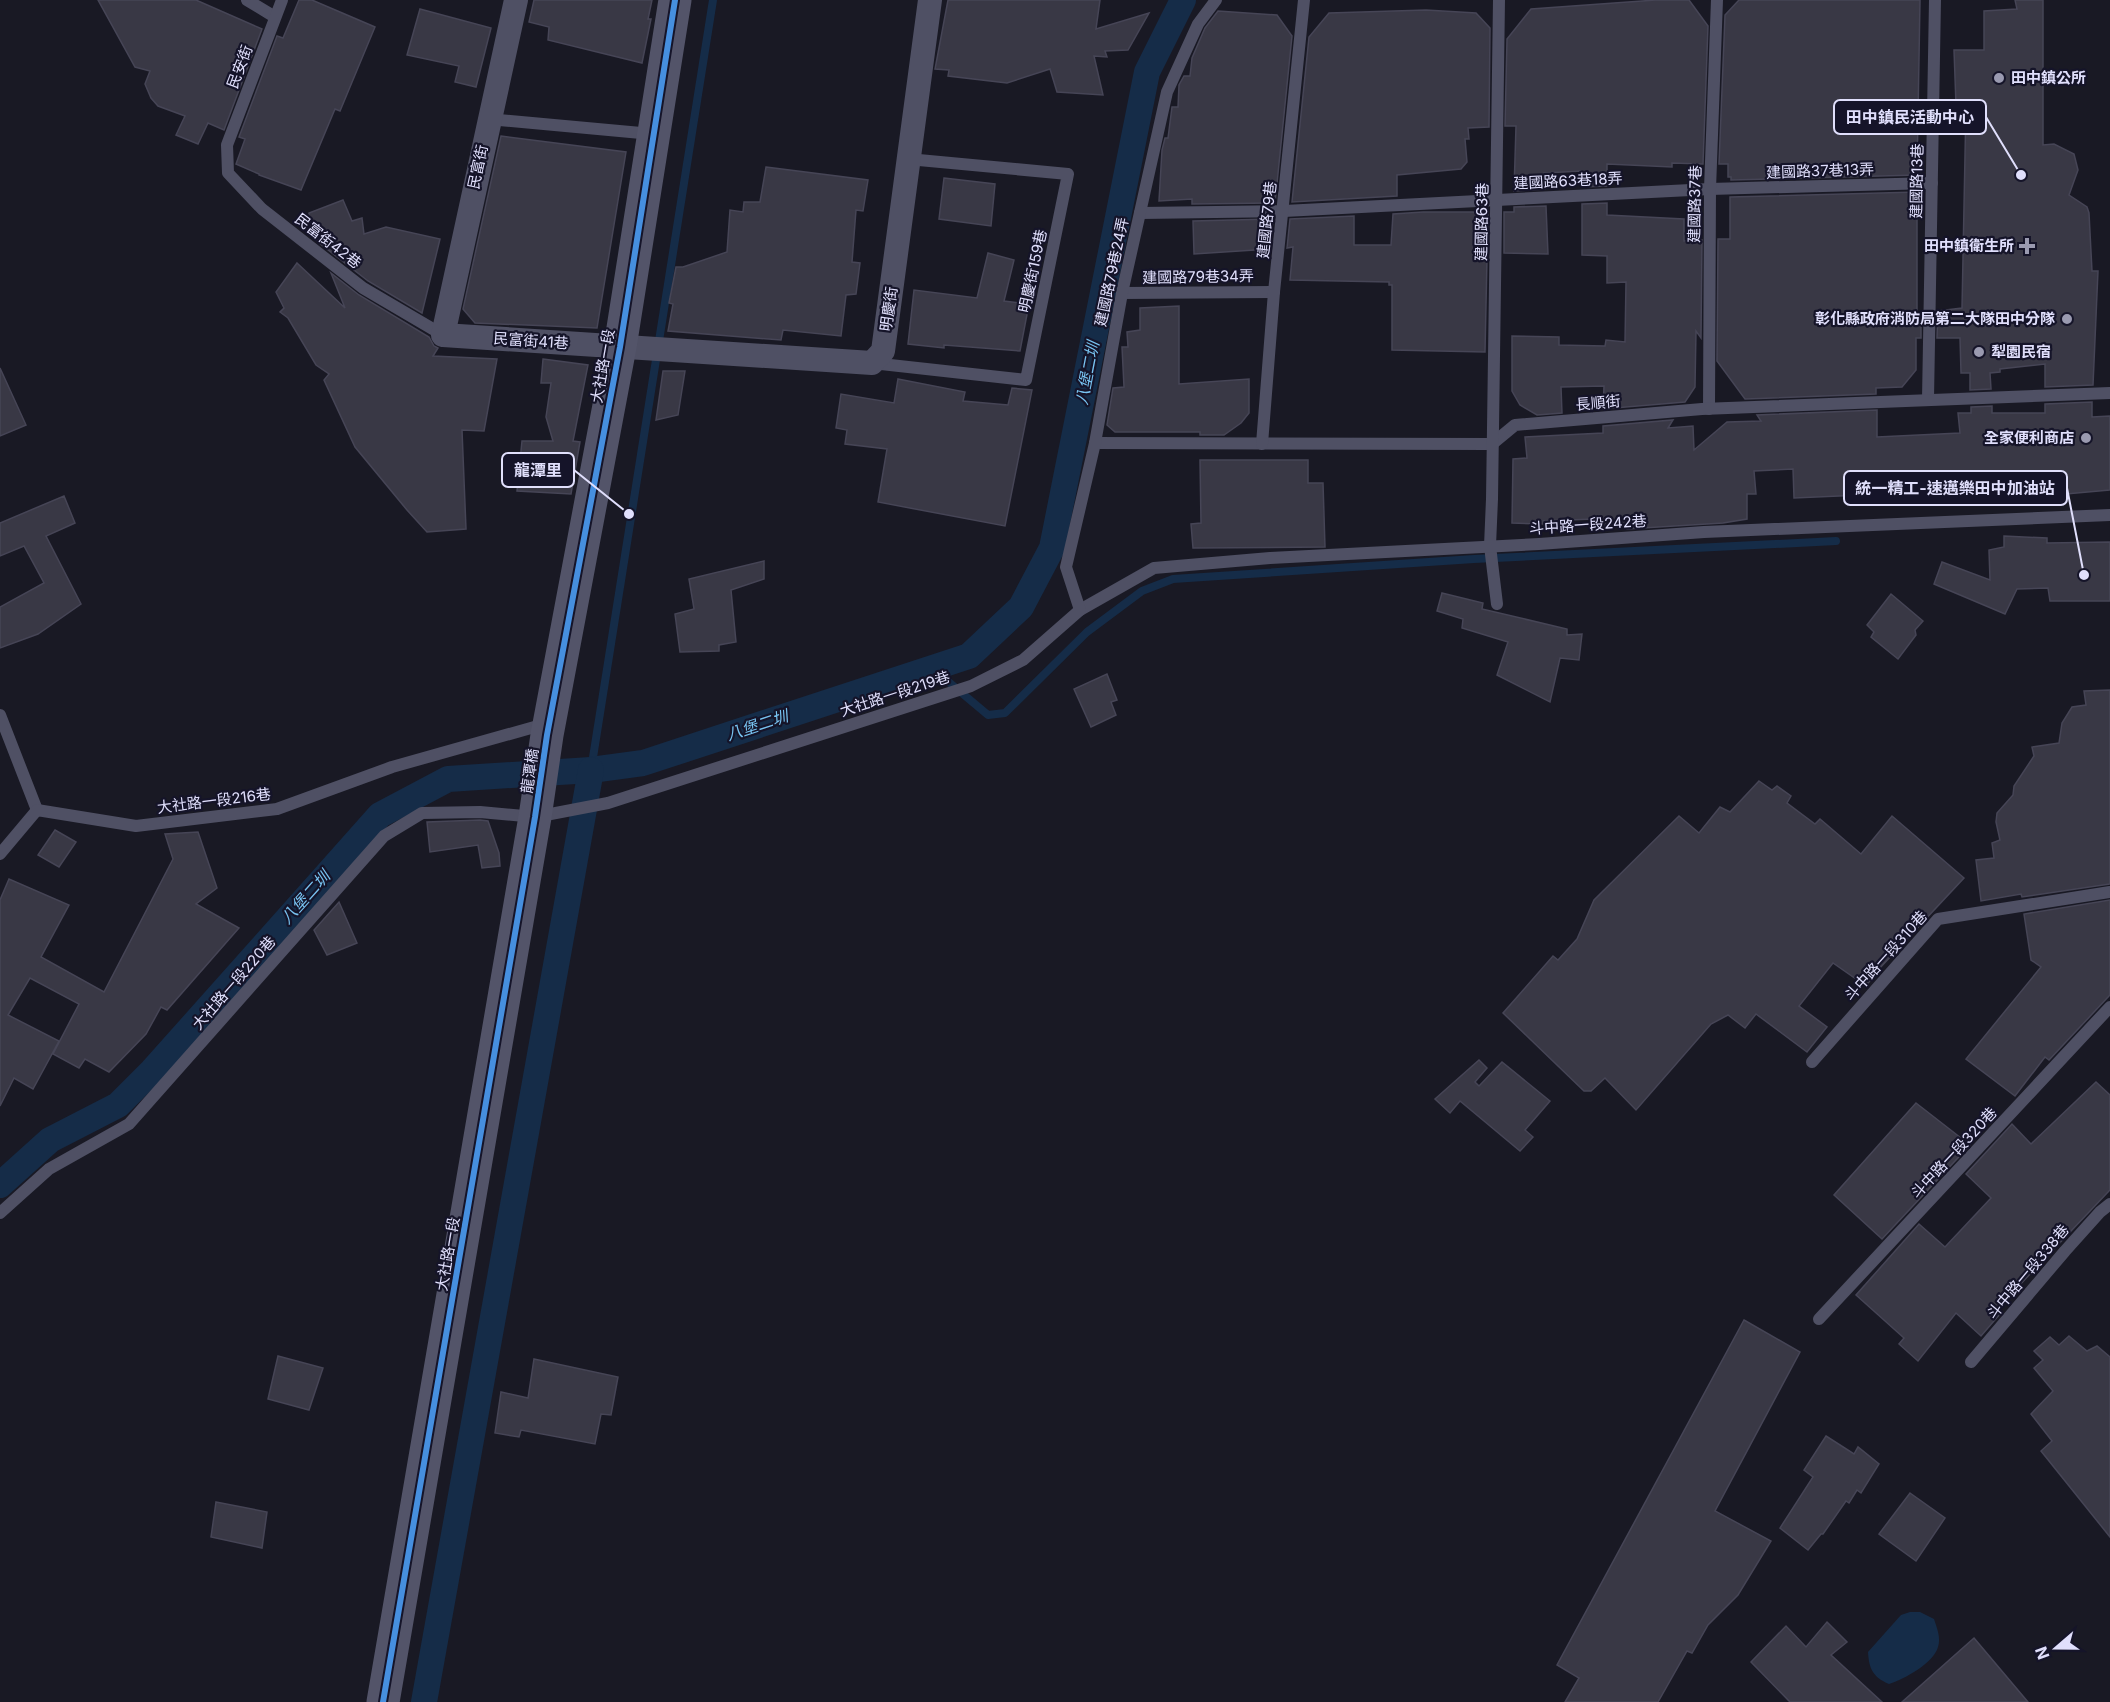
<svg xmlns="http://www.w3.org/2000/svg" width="2110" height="1702" font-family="Inter,'Noto Sans TC',sans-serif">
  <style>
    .water { fill: #152c48 }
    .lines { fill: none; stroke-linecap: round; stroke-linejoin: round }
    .stream { stroke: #152c48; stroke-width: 8 }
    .canal { stroke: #152c48; stroke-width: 26 }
    .building { fill: #393845; stroke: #464556; stroke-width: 1.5 }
    .lane { stroke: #4f5064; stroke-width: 12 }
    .street { stroke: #4f5064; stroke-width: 24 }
    .secondary { stroke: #535469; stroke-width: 33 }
    .cycleway-casing { stroke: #151429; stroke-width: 10 }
    .cycleway { stroke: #468fdf; stroke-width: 6 }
    .poi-dot { fill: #9a9ab0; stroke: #151429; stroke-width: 2 }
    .labels { text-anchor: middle; stroke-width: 4.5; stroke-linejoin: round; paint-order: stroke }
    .street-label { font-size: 15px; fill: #e0dffc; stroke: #151429 }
    .poi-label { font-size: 15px; font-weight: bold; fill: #e0dffc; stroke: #151429; text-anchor: end }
    .water-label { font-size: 16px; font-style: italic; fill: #78c3f1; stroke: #151429 }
    .leader { fill: none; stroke: #e0dffc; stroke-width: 2 }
    .callout-dot { fill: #e0dffc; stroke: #151429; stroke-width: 2 }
    .callout { fill: #151429; stroke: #e0dffc; stroke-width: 2 }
    .callout-label { font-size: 16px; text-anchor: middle; font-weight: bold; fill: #e0dffc }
  </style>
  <rect width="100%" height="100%" fill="#191924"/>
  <!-- water -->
  <path class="water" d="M 1910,1612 L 1920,1612 L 1934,1619 C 1937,1628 1941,1638 1938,1647 C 1933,1664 1904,1679 1889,1684 C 1873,1677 1869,1669 1868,1652 L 1901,1615 Z"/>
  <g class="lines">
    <!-- stream -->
    <g class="stream">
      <path d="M 932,668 L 988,715 L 1005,713 L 1087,632 L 1142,591 L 1173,579 L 1474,559 L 1836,541"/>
      <path d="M 591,770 L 713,0"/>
    </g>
    <!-- canal -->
    <g class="canal">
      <path d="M 0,1185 L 50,1140 L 118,1105 L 152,1071 L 380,815 L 448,779 L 591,770 L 643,763 L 969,656 L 1021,607 L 1052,548 L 1147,72 L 1183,0"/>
      <path d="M 424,1702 L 591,770"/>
    </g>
  </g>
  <!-- building -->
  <g class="building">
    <path d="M 98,0 L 196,0 L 262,29 L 224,130 L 208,123 L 198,144 L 176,135 L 185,116 L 158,106 L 151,98 L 145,84 L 150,71 L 135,67 Z"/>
    <path d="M 299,0 L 312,0 L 375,27 L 340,111 L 335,109 L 301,190 L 259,175 L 259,174 L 236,164 L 245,139 L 239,137 L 277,36 L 283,38 Z"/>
    <path d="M 534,0 L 652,0 L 648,19 L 651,19 L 642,63 L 548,40 L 549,27 L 529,22 Z"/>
    <path d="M 948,0 L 1100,0 L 1096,29 L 1149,13 L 1128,50 L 1105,51 L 1107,57 L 1094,56 L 1103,95 L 1057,92 L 1050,69 L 1007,83 L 948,76 L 949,70 L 935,69 Z"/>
    <path d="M 1656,0 L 1689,0 L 1708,26 L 1703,164 L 1672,163 L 1672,167 L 1607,164 L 1607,186 L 1582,187 L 1582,171 L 1544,173 L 1545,189 L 1514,191 L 1516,126 L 1505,126 L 1507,39 L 1531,9 Z"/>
    <path d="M 1739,0 L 1920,0 L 1917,175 L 1731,180 L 1731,177 L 1728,177 L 1728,164 L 1719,164 L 1725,15 Z"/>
    <path d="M 2015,0 L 2043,0 L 2043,145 L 2054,144 L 2074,154 L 2078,170 L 2069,195 L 2087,207 L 2089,213 L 2092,271 L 2098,271 L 2093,385 L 2045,387 L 2045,364 L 2000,369 L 2000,372 L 1990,373 L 1991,389 L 1970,390 L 1970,373 L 1961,373 L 1960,338 L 1937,338 L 1938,311 L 1962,308 L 1966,105 L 1956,105 L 1954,50 L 1984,50 L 1984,11 L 2017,9 Z"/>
    <path d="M 420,9 L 491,28 L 476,87 L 455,82 L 459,66 L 407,55 Z"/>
    <path d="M 1426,10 L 1476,13 L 1490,28 L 1489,127 L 1468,128 L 1469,139 L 1465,139 L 1467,162 L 1461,169 L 1397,175 L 1397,196 L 1292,202 L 1309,37 L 1329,13 Z"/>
    <path d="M 1218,11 L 1277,15 L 1292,36 L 1275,203 L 1192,204 L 1192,199 L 1159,201 L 1162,150 L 1165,138 L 1168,138 L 1172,107 L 1178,107 L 1179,85 L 1184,76 L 1190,76 L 1192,58 L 1205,28 Z"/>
    <path d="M 501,136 L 626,152 L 597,328 L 475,323 L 463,309 Z"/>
    <path d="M 766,167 L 868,180 L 863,211 L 856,210 L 852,262 L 860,263 L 856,294 L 846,295 L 841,336 L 783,330 L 781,340 L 668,331 L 673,304 L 669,303 L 676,267 L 683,267 L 727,252 L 730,210 L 743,212 L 744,202 L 760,202 Z"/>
    <path d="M 944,178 L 995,184 L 991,226 L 939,219 Z"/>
    <path d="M 1917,192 L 1917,314 L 1921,313 L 1921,338 L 1916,338 L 1916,370 L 1902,387 L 1876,388 L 1876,394 L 1745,399 L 1717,361 L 1718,239 L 1730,239 L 1730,197 Z"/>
    <path d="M 343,200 L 352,221 L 362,218 L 364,234 L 386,227 L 440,239 L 422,313 L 368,281 L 318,242 L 309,221 L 309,213 Z"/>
    <path d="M 1607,203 L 1607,215 L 1684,219 L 1684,241 L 1702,240 L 1701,338 L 1696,331 L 1695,387 L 1685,402 L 1603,409 L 1604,386 L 1561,387 L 1562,413 L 1537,415 L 1520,405 L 1512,391 L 1512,336 L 1559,337 L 1559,345 L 1605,346 L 1606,340 L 1625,342 L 1626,282 L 1607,283 L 1607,256 L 1582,255 L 1582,204 Z"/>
    <path d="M 1546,206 L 1548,254 L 1504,253 L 1504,212 L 1514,212 L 1514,207 Z"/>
    <path d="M 1423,212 L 1488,212 L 1485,352 L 1392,350 L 1392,285 L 1389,285 L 1389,282 L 1290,280 L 1293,247 L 1287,248 L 1290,219 L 1354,216 L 1354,245 L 1391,245 L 1393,214 Z"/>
    <path d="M 1273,219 L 1270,249 L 1194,254 L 1193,221 Z"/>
    <path d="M 988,253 L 1014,260 L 1004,301 L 1029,304 L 1020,351 L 944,345 L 944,348 L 908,344 L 914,290 L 977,298 Z"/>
    <path d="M 297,263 L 345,308 L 331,273 L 359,295 L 429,337 L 434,346 L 438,348 L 433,356 L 497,359 L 484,431 L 462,430 L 466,529 L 427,532 L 407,510 L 355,447 L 324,380 L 329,374 L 316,365 L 288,318 L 280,312 L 284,308 L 276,292 Z"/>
    <path d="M 1179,306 L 1179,384 L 1249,379 L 1249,413 L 1241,423 L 1224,435 L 1200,435 L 1200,432 L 1115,432 L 1107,425 L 1113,388 L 1124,387 L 1122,347 L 1128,347 L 1127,332 L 1140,330 L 1140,308 Z"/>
    <path d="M 543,359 L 588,365 L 573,441 L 580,442 L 571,494 L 517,491 L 522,441 L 553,441 L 546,417 L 551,383 L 541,383 Z"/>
    <path d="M 0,368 L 26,425 L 0,436 Z"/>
    <path d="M 663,371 L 685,371 L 678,415 L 656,420 Z"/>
    <path d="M 898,379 L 965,392 L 963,401 L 1008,405 L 1012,388 L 1032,390 L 1005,526 L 878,502 L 887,449 L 845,444 L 847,430 L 836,428 L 841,394 L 894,403 Z"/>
    <path d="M 2092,402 L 2092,417 L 2110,416 L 2110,490 L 2033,497 L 2033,492 L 1885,505 L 1885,494 L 1794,498 L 1793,469 L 1754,471 L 1756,494 L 1747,494 L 1747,519 L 1723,523 L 1627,529 L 1627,525 L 1593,526 L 1593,519 L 1543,521 L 1543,524 L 1512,523 L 1513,459 L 1527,458 L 1525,437 L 1603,433 L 1603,426 L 1673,420 L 1668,428 L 1693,426 L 1694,450 L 1727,422 L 1761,421 L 1757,415 L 1877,410 L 1877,437 L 1960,433 L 1958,413 L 1971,413 L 1971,407 L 1992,406 L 1992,413 L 2045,413 L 2045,404 Z"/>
    <path d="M 1200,460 L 1308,460 L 1308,483 L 1323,483 L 1325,547 L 1193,548 L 1191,524 L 1201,523 Z"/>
    <path d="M 64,496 L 75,523 L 46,536 L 81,604 L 38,634 L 0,648 L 0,607 L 44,583 L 24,546 L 0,556 L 0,523 Z"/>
    <path d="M 2004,536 L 2047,538 L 2047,543 L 2110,542 L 2110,601 L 2050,601 L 2048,588 L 2017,589 L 2005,614 L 1934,584 L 1942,562 L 1990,580 L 1989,550 L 2004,547 Z"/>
    <path d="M 764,561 L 764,579 L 731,590 L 736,642 L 719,645 L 719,651 L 680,652 L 675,614 L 694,609 L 689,579 Z"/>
    <path d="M 1442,593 L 1483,603 L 1482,609 L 1567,629 L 1567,635 L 1582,634 L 1579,660 L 1560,658 L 1550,702 L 1497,675 L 1508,642 L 1462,628 L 1463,619 L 1437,611 Z"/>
    <path d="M 1891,594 L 1923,621 L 1915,630 L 1916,635 L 1898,659 L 1871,637 L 1874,632 L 1867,625 Z"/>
    <path d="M 1107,674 L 1117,700 L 1111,702 L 1116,715 L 1091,727 L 1074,689 Z"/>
    <path d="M 2110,690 L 2110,884 L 2022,897 L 2021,894 L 1981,901 L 1976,860 L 1994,858 L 1992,843 L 2000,840 L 1996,822 L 1997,813 L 2013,795 L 2014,786 L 2034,756 L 2032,747 L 2059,743 L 2062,723 L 2072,707 L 2086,705 L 2084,691 Z"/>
    <path d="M 1759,781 L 1772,790 L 1777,786 L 1791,796 L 1787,803 L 1815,824 L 1820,819 L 1861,854 L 1892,816 L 1964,878 L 1878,970 L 1866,986 L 1833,963 L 1799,1006 L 1827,1027 L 1807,1052 L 1756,1014 L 1745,1028 L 1728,1015 L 1711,1024 L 1636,1110 L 1605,1078 L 1591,1091 L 1584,1091 L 1503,1013 L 1553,956 L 1558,960 L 1577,939 L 1594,900 L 1679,816 L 1699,833 L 1720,807 L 1730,812 Z"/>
    <path d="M 480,820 L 488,821 L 499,853 L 500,866 L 482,868 L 478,845 L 430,852 L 427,822 Z"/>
    <path d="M 55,830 L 76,842 L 59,867 L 38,855 Z"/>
    <path d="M 198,832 L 217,888 L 196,904 L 239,928 L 167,1010 L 161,1007 L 146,1034 L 109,1072 L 85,1059 L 79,1068 L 53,1054 L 79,1004 L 30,978 L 8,1015 L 59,1041 L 33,1089 L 14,1078 L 0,1106 L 0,900 L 9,879 L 69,905 L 41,957 L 104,992 L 173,859 L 165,834 Z"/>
    <path d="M 2110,900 L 2110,995 L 2049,1060 L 2045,1057 L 2015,1096 L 1966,1059 L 2041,967 L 2031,960 L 2024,914 Z"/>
    <path d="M 339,902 L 357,943 L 327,955 L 314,930 Z"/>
    <path d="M 1479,1060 L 1487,1068 L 1475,1082 L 1479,1086 L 1502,1062 L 1550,1101 L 1525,1130 L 1533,1137 L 1520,1151 L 1460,1101 L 1450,1113 L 1435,1099 Z"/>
    <path d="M 2096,1082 L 2110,1095 L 2110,1190 L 1996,1310 L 2001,1313 L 1981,1336 L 1956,1313 L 1918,1361 L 1899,1344 L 1904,1338 L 1856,1295 L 1919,1224 L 1945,1247 L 1991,1198 L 1966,1174 L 2012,1124 L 2031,1144 Z"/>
    <path d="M 1916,1103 L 1970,1145 L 1882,1239 L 1834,1195 Z"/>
    <path d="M 1744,1320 L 1800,1352 L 1715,1511 L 1771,1541 L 1738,1595 L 1708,1625 L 1692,1653 L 1687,1651 L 1658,1702 L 1565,1702 L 1579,1678 L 1557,1665 Z"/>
    <path d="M 2069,1336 L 2087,1351 L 2097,1346 L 2110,1357 L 2110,1537 L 2041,1451 L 2052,1441 L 2031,1414 L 2053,1391 L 2034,1368 L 2043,1360 L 2034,1351 L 2050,1337 L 2059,1345 Z"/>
    <path d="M 278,1356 L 323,1368 L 309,1410 L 268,1399 Z"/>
    <path d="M 534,1359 L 618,1377 L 611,1415 L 601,1414 L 595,1444 L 521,1430 L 519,1437 L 495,1433 L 501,1392 L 528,1398 Z"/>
    <path d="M 1826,1436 L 1854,1454 L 1858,1447 L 1879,1464 L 1861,1493 L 1857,1490 L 1849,1503 L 1846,1501 L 1823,1534 L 1821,1534 L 1808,1550 L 1780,1528 L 1813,1477 L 1804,1470 Z"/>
    <path d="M 1910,1493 L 1945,1518 L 1916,1561 L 1879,1534 Z"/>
    <path d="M 216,1502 L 267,1512 L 262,1548 L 211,1537 Z"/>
    <path d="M 1827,1622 L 1847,1642 L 1831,1655 L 1882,1702 L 1790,1702 L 1751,1662 L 1786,1626 L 1806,1647 Z"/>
    <path d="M 1974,1638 L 2028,1702 L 1902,1702 Z"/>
  </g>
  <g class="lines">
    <!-- lane -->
    <g class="lane">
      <path d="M 247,0 L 275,17"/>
      <path d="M 282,0 L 227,145 L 228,173 L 262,209 L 363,288 L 443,335"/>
      <path d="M 488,119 L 652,134"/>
      <path d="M 1140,213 L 1284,211 L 1710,189 L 1932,183"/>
      <path d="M 1122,293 L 1274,292"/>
      <path d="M 872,363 L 1026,380 L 1068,174 L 908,159"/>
      <path d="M 1928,399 L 1935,0"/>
      <path d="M 1709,409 L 1710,189 L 1717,0"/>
      <path d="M 1095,443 L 1492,444 L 1515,425 L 1702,409 L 2110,393"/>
      <path d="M 1262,444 L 1274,292 L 1304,0"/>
      <path d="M 1497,604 L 1490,546 L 1492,499 L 1499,0"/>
      <path d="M 1080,610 L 1154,568 L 1270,558 L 1539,544 L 1704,532 L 2110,515"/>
      <path d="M 0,715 L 37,810"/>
      <path d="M 0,854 L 37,810 L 136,826 L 277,809 L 392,767 L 545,724"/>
      <path d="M 1812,1062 L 1938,919 L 2110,892"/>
      <path d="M 0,1213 L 49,1169 L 129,1124 L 384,836 L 422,813 L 480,812 L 535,817 L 608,803 L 971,686 L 1023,660 L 1080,610 L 1066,567 L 1095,443 L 1122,293 L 1167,92 L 1198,24 L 1216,0"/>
      <path d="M 1819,1319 L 2110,1007"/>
      <path d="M 1971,1362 L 2065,1251 L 2100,1212 L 2110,1204"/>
    </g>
    <!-- street -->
    <path class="street" d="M 516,0 L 443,335 L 872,363 L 883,351 L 930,0"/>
    <!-- secondary -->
    <path class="secondary" d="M 383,1702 L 535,817 L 547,735 L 620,347 L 675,0"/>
    <!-- cycleway casing -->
    <g class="cycleway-casing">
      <path id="cycleway" d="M 383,1702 L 535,817 L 547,735 L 620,347 L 675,0"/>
    </g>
    <!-- cycleway -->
    <use href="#cycleway" class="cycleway"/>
  </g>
  <!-- markers -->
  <g class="poi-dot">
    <circle cx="1999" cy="78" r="6"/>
    <path d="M2024 237h6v6h6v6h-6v6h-6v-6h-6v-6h6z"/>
    <circle cx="2067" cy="319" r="6"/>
    <circle cx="1979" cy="352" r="6"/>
    <circle cx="2086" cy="438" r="6"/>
  </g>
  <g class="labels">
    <!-- street labels -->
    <g class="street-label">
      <text transform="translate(240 67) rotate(-69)" y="5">民安街</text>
      <text transform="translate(478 167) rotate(-78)" y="5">民富街</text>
      <text transform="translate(1820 171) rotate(-2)" y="5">建國路37巷13弄</text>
      <text transform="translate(1568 181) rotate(-3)" y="5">建國路63巷18弄</text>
      <text transform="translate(1917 181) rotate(-89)" y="5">建國路13巷</text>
      <text transform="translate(1695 204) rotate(-89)" y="5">建國路37巷</text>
      <text transform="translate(1267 220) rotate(-84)" y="5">建國路79巷</text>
      <text transform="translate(1482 222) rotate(-89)" y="5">建國路63巷</text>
      <text transform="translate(328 241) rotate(38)" y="5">民富街42巷</text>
      <text transform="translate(1033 271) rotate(-78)" y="5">明慶街159巷</text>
      <text transform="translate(1112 272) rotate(-78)" y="5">建國路79巷24弄</text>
      <text transform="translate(1198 277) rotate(-1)" y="5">建國路79巷34弄</text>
      <text transform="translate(889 309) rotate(-82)" y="5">明慶街</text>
      <text transform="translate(531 341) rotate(4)" y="5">民富街41巷</text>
      <text transform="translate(603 366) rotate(-80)" y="5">大社路一段</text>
      <text transform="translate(1598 403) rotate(-5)" y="5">長順街</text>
      <text transform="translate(1588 525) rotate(-4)" y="5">斗中路一段242巷</text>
      <text transform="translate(895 694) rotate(-18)" y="5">大社路一段219巷</text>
      <text transform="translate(530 771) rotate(-82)" y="5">龍潭橋</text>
      <text transform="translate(214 801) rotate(-7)" y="5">大社路一段216巷</text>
      <text transform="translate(1886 956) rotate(-48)" y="5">斗中路一段310巷</text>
      <text transform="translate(234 983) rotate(-49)" y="5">大社路一段220巷</text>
      <text transform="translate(1954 1153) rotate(-47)" y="5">斗中路一段320巷</text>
      <text transform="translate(448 1254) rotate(-80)" y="5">大社路一段</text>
      <text transform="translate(2028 1272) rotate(-50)" y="5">斗中路一段338巷</text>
    </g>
    <!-- poi labels -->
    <g class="poi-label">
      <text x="2011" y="83" text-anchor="start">田中鎮公所</text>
      <text x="2014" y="251">田中鎮衛生所</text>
      <text x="2055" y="324">彰化縣政府消防局第二大隊田中分隊</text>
      <text x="1991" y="357" text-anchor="start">犁園民宿</text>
      <text x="2074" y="443">全家便利商店</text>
    </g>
    <!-- water labels -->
    <g class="water-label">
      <text transform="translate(1087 373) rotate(-79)" y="6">八堡二圳</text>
      <text transform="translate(757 725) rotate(-18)" y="6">八堡二圳</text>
      <text transform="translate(305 897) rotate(-48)" y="6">八堡二圳</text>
    </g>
  </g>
  <!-- callouts -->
  <path class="leader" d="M2021 175L1986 117M629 514L574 470M2084 575L2067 488"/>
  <g class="callout-dot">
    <circle cx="2021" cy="175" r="6"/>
    <circle cx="629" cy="514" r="6"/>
    <circle cx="2084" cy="575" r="6"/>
  </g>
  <g class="callout">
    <rect x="1834" y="100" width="152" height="34" rx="6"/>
    <rect x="502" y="453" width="72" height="34" rx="6"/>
    <rect x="1844" y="471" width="223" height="34" rx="6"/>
  </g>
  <g class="callout-label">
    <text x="1910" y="123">田中鎮民活動中心</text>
    <text x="538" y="476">龍潭里</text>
    <text x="1955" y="494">統一精工-速邁樂田中加油站</text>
  </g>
  <!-- north arrow -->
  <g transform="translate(2056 1648) rotate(250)" stroke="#151429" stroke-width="4.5" paint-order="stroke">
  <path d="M0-4.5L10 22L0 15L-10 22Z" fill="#e0dffc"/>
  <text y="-9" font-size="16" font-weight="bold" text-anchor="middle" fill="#e0dffc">N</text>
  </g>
</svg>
